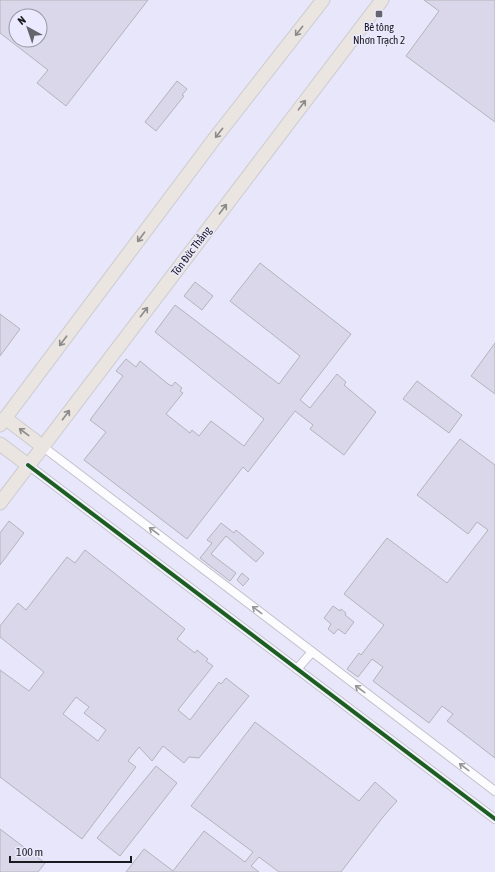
<svg xmlns="http://www.w3.org/2000/svg" width="495" height="872" font-family="'Asap Condensed',sans-serif">
  <style>
    .built { fill: #e8e6fa; fill-rule: evenodd }
    .building { fill: #dad7ea; stroke: #b3b3ba; fill-rule: evenodd }
    .lines { fill: none; stroke-linecap: round; stroke-linejoin: round }
    .street-casing { stroke: #c2c1c9; stroke-width: 10 }
    .primary-casing { stroke: #cbcbd0; stroke-width: 15 }
    .street { stroke: #fcfcfe; stroke-width: 8 }
    .primary { stroke: #eae5e0; stroke-width: 13 }
    .cycleway-casing { stroke: #ebe9fd; stroke-width: 6 }
    .cycleway { stroke: #1b5e20; stroke-width: 4 }
    .oneway { stroke: #8c8a8a }
    .oneway2 { stroke: #96969b }
    .poi-dot { fill: #64646c; stroke: #ebe9fd; stroke-width: 1.5 }
    .labels { text-anchor: middle; stroke-width: 3; stroke-linejoin: round; paint-order: stroke }
    .poi-label { font-size: 11px; fill: #1a1a21; stroke: #ebe9fd }
    .street-label { font-size: 11px; fill: #1a1a21; stroke: #ebe9fd }
  </style>
  <rect width="100%" height="100%" fill="#eeeef8"/>
  <!-- built -->
  <path class="built" d="M 0,0 L 495,0 L 495,872 L 0,872 ZM 16,16 L 40,16 L 40,40 L 16,40 Z"/>
  <!-- building -->
  <g class="building">
    <path d="M 0,0 L 148,0 L 66,106 L 37,83 L 48,70 L 0,33 ZM 16,16 L 40,16 L 40,40 L 16,40 Z"/>
    <path d="M 424,0 L 495,0 L 495,122 L 406,56 L 439,11 Z"/>
    <path d="M 177,81 L 187,89 L 182,95 L 184,96 L 156,131 L 145,122 Z"/>
    <path d="M 260,263 L 351,334 L 300,400 L 310,408 L 337,374 L 346,382 L 344,385 L 376,412 L 344,455 L 310,429 L 313,425 L 295,411 L 248,472 L 243,467 L 187,539 L 84,460 L 106,432 L 90,420 L 123,376 L 116,371 L 126,359 L 136,367 L 140,361 L 168,384 L 172,386 L 175,382 L 182,388 L 180,391 L 183,393 L 166,414 L 190,433 L 192,430 L 199,436 L 211,421 L 244,446 L 264,419 L 155,332 L 175,305 L 279,384 L 300,356 L 230,301 Z"/>
    <path d="M 195,282 L 213,296 L 202,310 L 184,296 Z"/>
    <path d="M 0,314 L 20,329 L 0,356 Z"/>
    <path d="M 495,343 L 495,394 L 471,376 Z"/>
    <path d="M 417,381 L 462,415 L 449,433 L 403,399 Z"/>
    <path d="M 460,439 L 495,465 L 495,758 L 447,721 L 453,714 L 442,706 L 429,723 L 373,681 L 383,667 L 372,659 L 358,677 L 347,669 L 359,653 L 361,655 L 384,625 L 344,594 L 387,538 L 447,583 L 488,530 L 477,522 L 468,534 L 417,495 Z"/>
    <path d="M 9,521 L 24,533 L 0,565 L 0,533 Z"/>
    <path d="M 221,523 L 234,533 L 236,530 L 264,553 L 256,562 L 226,536 L 211,554 L 236,573 L 230,581 L 200,558 L 212,543 L 207,540 Z"/>
    <path d="M 85,550 L 185,629 L 177,639 L 195,653 L 197,650 L 208,659 L 206,661 L 213,666 L 178,710 L 190,720 L 219,682 L 221,684 L 226,678 L 249,696 L 199,758 L 189,757 L 184,763 L 163,746 L 152,761 L 139,747 L 128,761 L 136,767 L 82,839 L 0,777 L 0,670 L 29,691 L 44,672 L 0,637 L 0,626 L 18,603 L 26,610 L 67,557 L 75,563 ZM 76,697 L 89,707 L 84,713 L 106,730 L 98,741 L 63,714 Z"/>
    <path d="M 242,573 L 249,579 L 243,586 L 237,580 Z"/>
    <path d="M 333,606 L 340,611 L 341,609 L 346,613 L 345,615 L 354,622 L 345,634 L 338,629 L 334,634 L 328,629 L 331,624 L 324,618 Z"/>
    <path d="M 255,722 L 359,801 L 375,782 L 397,801 L 383,817 L 341,872 L 279,872 L 259,857 L 251,866 L 259,872 L 126,872 L 144,849 L 173,871 L 204,831 L 245,862 L 253,852 L 191,806 Z"/>
    <path d="M 156,766 L 177,783 L 120,856 L 97,838 Z"/>
    <path d="M 0,829 L 45,863 L 38,872 L 0,872 Z"/>
  </g>
  <g class="lines">
    <!-- street casing -->
    <g class="street-casing">
      <g id="street">
        <path d="M 42,446 L 495,791"/>
        <path d="M 28,465 L 495,819"/>
        <path d="M 297,669 L 312,652"/>
      </g>
    </g>
    <!-- primary casing -->
    <g class="primary-casing">
      <g id="primary">
        <path d="M 5,418 L 42,446"/>
        <path d="M 0,425 L 215,138 L 323,0"/>
        <path d="M 0,444 L 28,465"/>
        <path d="M 0,503 L 382,0"/>
      </g>
    </g>
    <!-- street -->
    <use href="#street" class="street"/>
    <!-- primary -->
    <use href="#primary" class="primary"/>
    <!-- cycleway casing -->
    <g class="cycleway-casing">
      <path id="cycleway" d="M 28,465 L 495,819"/>
    </g>
    <!-- cycleway -->
    <use href="#cycleway" class="cycleway"/>
  </g>
  <!-- one-way arrows -->
  <defs><path id="oneway-shaft" d="M-6 0H5M1.5-3L5.5 0L1.5 3" fill="none" stroke-width="1.6" stroke-linecap="round" stroke-linejoin="round"/></defs>
  <g class="oneway">
    <use href="#oneway-shaft" transform="translate(299 31) rotate(128)"/>
    <use href="#oneway-shaft" transform="translate(302 105) rotate(-53)"/>
    <use href="#oneway-shaft" transform="translate(219 133) rotate(128)"/>
    <use href="#oneway-shaft" transform="translate(223 209) rotate(-53)"/>
    <use href="#oneway-shaft" transform="translate(141 237) rotate(127)"/>
    <use href="#oneway-shaft" transform="translate(144 312) rotate(-52)"/>
    <use href="#oneway-shaft" transform="translate(63 341) rotate(127)"/>
    <use href="#oneway-shaft" transform="translate(66 415) rotate(-53)"/>
    <use href="#oneway-shaft" transform="translate(24 432) rotate(-143)"/>
  </g>
  <g class="oneway2">
    <use href="#oneway-shaft" transform="translate(154 531) rotate(-143)"/>
    <use href="#oneway-shaft" transform="translate(257 610) rotate(-143)"/>
    <use href="#oneway-shaft" transform="translate(360 689) rotate(-143)"/>
    <use href="#oneway-shaft" transform="translate(464 767) rotate(-143)"/>
  </g>
  <!-- markers -->
  <rect class="poi-dot" x="375" y="10" width="8" height="8" rx="2"/>
  <g class="labels">
    <!-- poi labels -->
    <g class="poi-label">
      <text x="379" y="31">Bê tông<tspan x="379" dy="13">Nhơn Trạch 2</tspan></text>
    </g>
    <!-- street labels -->
    <g class="street-label">
      <text transform="translate(191 251) rotate(-53)" y="4">Tôn Đức Thắng</text>
    </g>
  </g>
  <!-- north arrow -->
  <g transform="translate(28 28) rotate(320)"><circle r="19" fill="#ebe9fd" stroke="#9796a5"/>
  <path d="M0-3L7 15L0 10L-7 15Z" fill="#64646c"/>
  <text y="-6" font-size="11" font-weight="bold" text-anchor="middle" fill="#1a1a21">N</text>
  </g>
  <!-- scale -->
  <path d="M10 856v6h121v-6" fill="none" stroke="#1a1a21" stroke-width="2"/>
  <text x="16" y="856" font-size="12" fill="#1a1a21" stroke="#ebe9fd" stroke-width="3" paint-order="stroke">100 m</text>
</svg>
